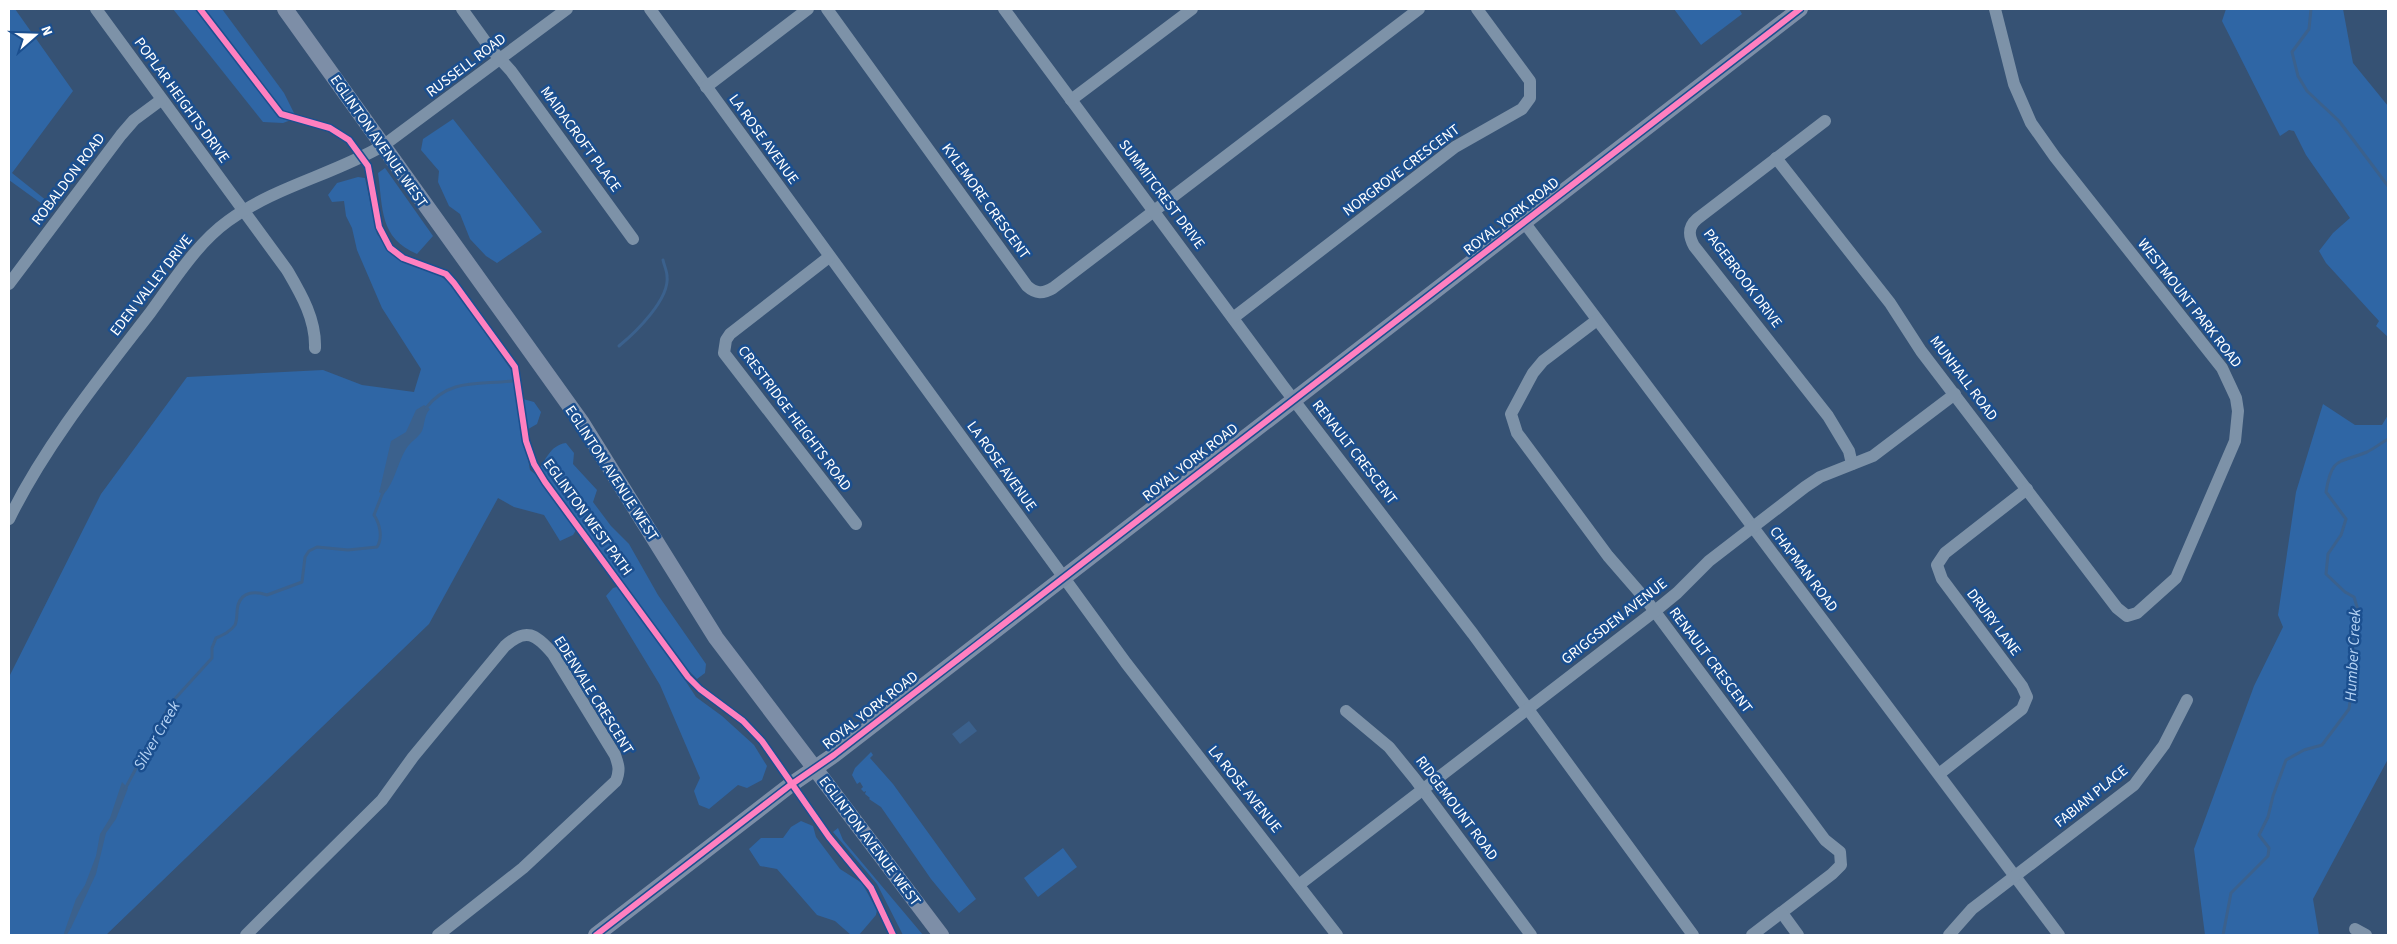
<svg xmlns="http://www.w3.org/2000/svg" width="2397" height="944" font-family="'Source Sans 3',sans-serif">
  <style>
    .green { fill: #2f66a5 }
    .water { fill: #3b618d }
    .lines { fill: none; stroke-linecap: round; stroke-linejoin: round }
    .stream { stroke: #3b618d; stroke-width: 3 }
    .minor { stroke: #7d92a8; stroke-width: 12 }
    .major { stroke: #7d8ea7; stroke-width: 16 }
    .cycleway-casing { stroke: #1b4f8f; stroke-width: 9 }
    .cycleway { stroke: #ff80c0; stroke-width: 6 }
    .labels { text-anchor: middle; stroke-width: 5; stroke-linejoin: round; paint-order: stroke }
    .street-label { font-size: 15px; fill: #fff; stroke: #1b4f8f }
    .water-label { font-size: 16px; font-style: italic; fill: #b5d3f5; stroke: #1b4f8f }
  </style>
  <rect width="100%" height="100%" fill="#365274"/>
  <!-- green -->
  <g class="green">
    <path d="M 9,9 L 15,9 L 73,91 L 12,173 L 52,205 L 49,209 L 9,180 Z"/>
    <path d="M 173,9 L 222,9 L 284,93 L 294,113 L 291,120 L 283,123 L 263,122 Z"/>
    <path d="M 1674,9 L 1739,9 L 1742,14 L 1701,45 Z"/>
    <path d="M 2226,9 L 2343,9 L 2353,63 L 2388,106 L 2388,337 L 2376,326 L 2379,321 L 2326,263 L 2319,251 L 2333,233 L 2350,218 L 2306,155 L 2294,131 L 2289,130 L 2280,136 L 2222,21 Z"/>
    <path d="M 453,119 L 542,232 L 497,263 L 486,256 L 470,239 L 460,214 L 449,206 L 438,182 L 439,171 L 421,150 L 423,139 Z"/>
    <path d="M 385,168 L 433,236 L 417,254 C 379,238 383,208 378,173 Z"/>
    <path d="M 358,177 L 365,178 L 377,234 L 399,260 L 439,275 L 452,285 L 512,371 L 523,399 L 534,402 L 541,412 L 537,424 L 523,432 L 530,470 L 535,474 C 545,463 549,445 566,443 L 574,453 L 573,464 L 597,490 L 593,502 L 611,526 L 629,544 L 658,595 L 706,664 L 705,673 L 697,679 L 684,666 L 679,671 L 696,697 L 722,716 L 754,745 L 767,766 L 762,780 L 747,788 L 738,785 L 709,809 L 699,805 L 694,791 L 700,778 L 660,685 L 606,596 L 613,588 L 624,585 L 580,524 L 573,535 L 560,541 L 544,515 L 514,507 L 498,498 L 429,624 L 106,935 L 9,935 L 9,677 L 101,494 L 187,377 L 323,370 L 362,385 L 414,392 L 421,369 L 382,308 L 357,250 L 352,228 L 346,216 L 344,201 L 332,202 L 328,195 L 337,183 Z"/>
    <path d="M 2323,404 L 2355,425 L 2382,425 L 2388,415 L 2388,759 L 2313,899 L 2319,935 L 2205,935 L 2194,849 L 2254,686 L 2283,627 L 2278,615 L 2296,492 Z"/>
    <path d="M 871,752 L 873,755 L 870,758 L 893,784 L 976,899 L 959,913 L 931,879 L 881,807 L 869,799 L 870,798 L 865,794 L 866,791 L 864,792 L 861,789 L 863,787 L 860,782 L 857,784 L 852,775 L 855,768 Z"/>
    <path d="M 801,821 L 813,826 L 816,837 L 840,869 L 862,883 L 877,910 L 876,915 L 859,935 L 851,935 L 835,921 L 817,915 L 777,869 L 760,866 L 749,849 L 761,838 L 783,838 L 791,827 Z"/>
    <path d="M 838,828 L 843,840 L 923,935 L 903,935 L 877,884 L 833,832 Z"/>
    <path d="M 1063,848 L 1077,867 L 1038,897 L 1024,878 Z"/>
  </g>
  <!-- water -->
  <g class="water">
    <path d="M 424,405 L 430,409 C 424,415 425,424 422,431 C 418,438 410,442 406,449 C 397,464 395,482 383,495 L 379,492 L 380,489 L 391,441 L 406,432 L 416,410 Z"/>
    <path d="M 969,721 L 977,731 L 960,744 L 952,734 Z"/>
    <path d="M 122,782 L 128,788 L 116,819 L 106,833 L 96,874 L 71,928 L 64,933 L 76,899 L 85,885 L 96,856 L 100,834 L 110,818 Z"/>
  </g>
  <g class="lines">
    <!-- stream -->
    <g class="stream">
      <path d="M 2311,9 L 2309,29 L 2292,52 L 2298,76 L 2307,91 L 2339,121 L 2388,186"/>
      <path d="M 619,346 C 636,332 670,299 667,276 C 667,271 664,265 663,260"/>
      <path d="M 426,408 C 449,378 479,385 512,381"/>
      <path d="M 125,789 L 171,703 L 212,658 L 212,648 L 216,638 C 223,635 230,632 235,625 C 238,618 236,612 238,605 C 242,591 256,591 267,595 L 302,582 L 305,557 L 309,551 L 317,547 L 348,550 L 377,547 C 383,538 380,524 374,515 L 383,492"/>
      <path d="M 65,935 L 69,928"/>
      <path d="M 2223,935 L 2231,893 L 2268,856 L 2269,848 L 2259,835 L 2268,817 L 2273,796 L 2286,760 L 2304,750 L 2322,745 L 2349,709 L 2355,664 L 2351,632 L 2358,610 L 2354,597 L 2345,592 L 2326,574 L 2328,554 L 2341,535 L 2346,519 L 2326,492 C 2332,456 2338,464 2367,452 C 2375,448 2381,443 2388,439"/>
    </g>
    <!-- minor -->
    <g class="minor">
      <path d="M 96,9 L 287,270 C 301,294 316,319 315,348"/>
      <path d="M 462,9 L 490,48 L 511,71 L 633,239"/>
      <path d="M 650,9 L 1126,663 L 1337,935"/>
      <path d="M 827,9 L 1027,286 C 1036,294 1043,294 1053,288 L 1419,9"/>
      <path d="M 1004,9 L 1283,386 L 1473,634 L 1693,935"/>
      <path d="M 706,87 L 808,9"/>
      <path d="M 1071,100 L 1192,9"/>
      <path d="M 1825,121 L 1697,219 C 1688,227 1688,235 1694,246 L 1828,416 L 1849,451 L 1852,464"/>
      <path d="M 1776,158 L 1890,303 L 1921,351 L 2117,608 L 2127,616 L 2137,613 L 2176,578 L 2235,441 L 2238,411 L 2236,398 L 2222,368 L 2055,157 L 2031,123 L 2014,84 L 1995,9"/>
      <path d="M 1524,222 L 2059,935"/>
      <path d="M 829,257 L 730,334 L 726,340 L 724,353 L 856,524"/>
      <path d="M 9,284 L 121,135 L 134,120 L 161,100"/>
      <path d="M 1233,318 L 1455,147 L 1522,109 L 1530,98 L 1530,81 L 1477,9"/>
      <path d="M 1597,320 L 1543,361 L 1533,373 L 1511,414 L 1517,433 L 1608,556 L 1647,601 L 1825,840 L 1840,852 L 1841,865 L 1832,874 L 1752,935"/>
      <path d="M 9,519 C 46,444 99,379 150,313 C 173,282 196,244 228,221 C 276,186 333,175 384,145 L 567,9"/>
      <path d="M 1346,711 L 1389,747 L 1415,779 L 1531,935"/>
      <path d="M 1939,774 L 2022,709 L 2027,697 L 2022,686 L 1942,579 L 1937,565 L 1945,553 L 2027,489"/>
      <path d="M 1300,884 L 1655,611 L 1677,593 L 1709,561 L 1805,487 L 1820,477 L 1873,456 L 1955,394"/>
      <path d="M 1782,913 L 1798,935"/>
      <path d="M 2355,929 L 2366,935"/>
      <path d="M 246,935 L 382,800 L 413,757 L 505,646 C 526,627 536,634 553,654 L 615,755 C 619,766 620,770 616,781 L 523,868 L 438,935"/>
      <path d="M 1949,935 L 1972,909 L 2134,785 L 2164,745 L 2187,700"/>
    </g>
    <!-- major -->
    <g class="major">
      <path d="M 285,9 L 582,423 L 716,638 L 941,935"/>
      <path d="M 596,935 L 789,786 L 834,755 L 1800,9"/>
    </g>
    <!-- cycleway casing -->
    <g class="cycleway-casing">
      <g id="cycleway">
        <path d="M 200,9 L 281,114 L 330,128 L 349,140 L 368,166 L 379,227 L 390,248 L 403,258 L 446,274 L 454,283 L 515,367 L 526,441 L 534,464 L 545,482 L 688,677 L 700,689 L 743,721 L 762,741 L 829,837 L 871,888 L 893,935"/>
        <path d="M 596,935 L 789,786 L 834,755 L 1800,9"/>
      </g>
    </g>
    <!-- cycleway -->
    <use href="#cycleway" class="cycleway"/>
  </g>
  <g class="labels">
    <!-- street labels -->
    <g class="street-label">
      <text transform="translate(466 65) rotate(-37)" y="5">RUSSELL ROAD</text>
      <text transform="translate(182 100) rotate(54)" y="5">POPLAR HEIGHTS DRIVE</text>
      <text transform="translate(581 139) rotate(54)" y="5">MAIDACROFT PLACE</text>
      <text transform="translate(764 139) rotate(54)" y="5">LA ROSE AVENUE</text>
      <text transform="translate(379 141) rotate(55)" y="5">EGLINTON AVENUE WEST</text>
      <text transform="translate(1401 170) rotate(-37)" y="5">NORGROVE CRESCENT</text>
      <text transform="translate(68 179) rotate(-53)" y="5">ROBALDON ROAD</text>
      <text transform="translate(1162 194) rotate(53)" y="5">SUMMITCREST DRIVE</text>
      <text transform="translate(986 201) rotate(54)" y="5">KYLEMORE CRESCENT</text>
      <text transform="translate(1511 216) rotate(-38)" y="5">ROYAL YORK ROAD</text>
      <text transform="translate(1743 278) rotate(53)" y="5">PAGEBROOK DRIVE</text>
      <text transform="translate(151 285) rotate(-52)" y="5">EDEN VALLEY DRIVE</text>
      <text transform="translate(2190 303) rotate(52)" y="5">WESTMOUNT PARK ROAD</text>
      <text transform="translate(1964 378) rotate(53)" y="5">MUNHALL ROAD</text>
      <text transform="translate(795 418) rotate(53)" y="5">CRESTRIDGE HEIGHTS ROAD</text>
      <text transform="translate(1355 452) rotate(52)" y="5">RENAULT CRESCENT</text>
      <text transform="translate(1190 462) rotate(-38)" y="5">ROYAL YORK ROAD</text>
      <text transform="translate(1002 466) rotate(54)" y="5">LA ROSE AVENUE</text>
      <text transform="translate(612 473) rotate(57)" y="5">EGLINTON AVENUE WEST</text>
      <text transform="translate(588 517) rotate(54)" y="5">EGLINTON WEST PATH</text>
      <text transform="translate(1804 569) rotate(53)" y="5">CHAPMAN ROAD</text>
      <text transform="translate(1614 621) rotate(-38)" y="5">GRIGGSDEN AVENUE</text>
      <text transform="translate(1994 622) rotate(53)" y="5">DRURY LANE</text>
      <text transform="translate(1711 660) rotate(53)" y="5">RENAULT CRESCENT</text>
      <text transform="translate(594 695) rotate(58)" y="5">EDENVALE CRESCENT</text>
      <text transform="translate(870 710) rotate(-38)" y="5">ROYAL YORK ROAD</text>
      <text transform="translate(1245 789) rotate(51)" y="5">LA ROSE AVENUE</text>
      <text transform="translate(2091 796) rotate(-39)" y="5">FABIAN PLACE</text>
      <text transform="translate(1457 808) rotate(53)" y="5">RIDGEMOUNT ROAD</text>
      <text transform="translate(870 841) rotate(53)" y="5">EGLINTON AVENUE WEST</text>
    </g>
    <!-- water labels -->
    <g class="water-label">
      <text transform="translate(2352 655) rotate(-87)" y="6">Humber Creek</text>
      <text transform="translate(156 735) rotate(-60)" y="6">Silver Creek</text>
    </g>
  </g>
  <!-- border -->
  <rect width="2397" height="944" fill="none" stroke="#ffffff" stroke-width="20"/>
  <!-- north arrow -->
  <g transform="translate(35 35) rotate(70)" stroke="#1b4f8f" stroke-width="4" paint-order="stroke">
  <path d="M0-4L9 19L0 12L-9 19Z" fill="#ffffff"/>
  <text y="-8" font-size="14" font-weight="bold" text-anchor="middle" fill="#ffffff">N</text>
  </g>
</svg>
